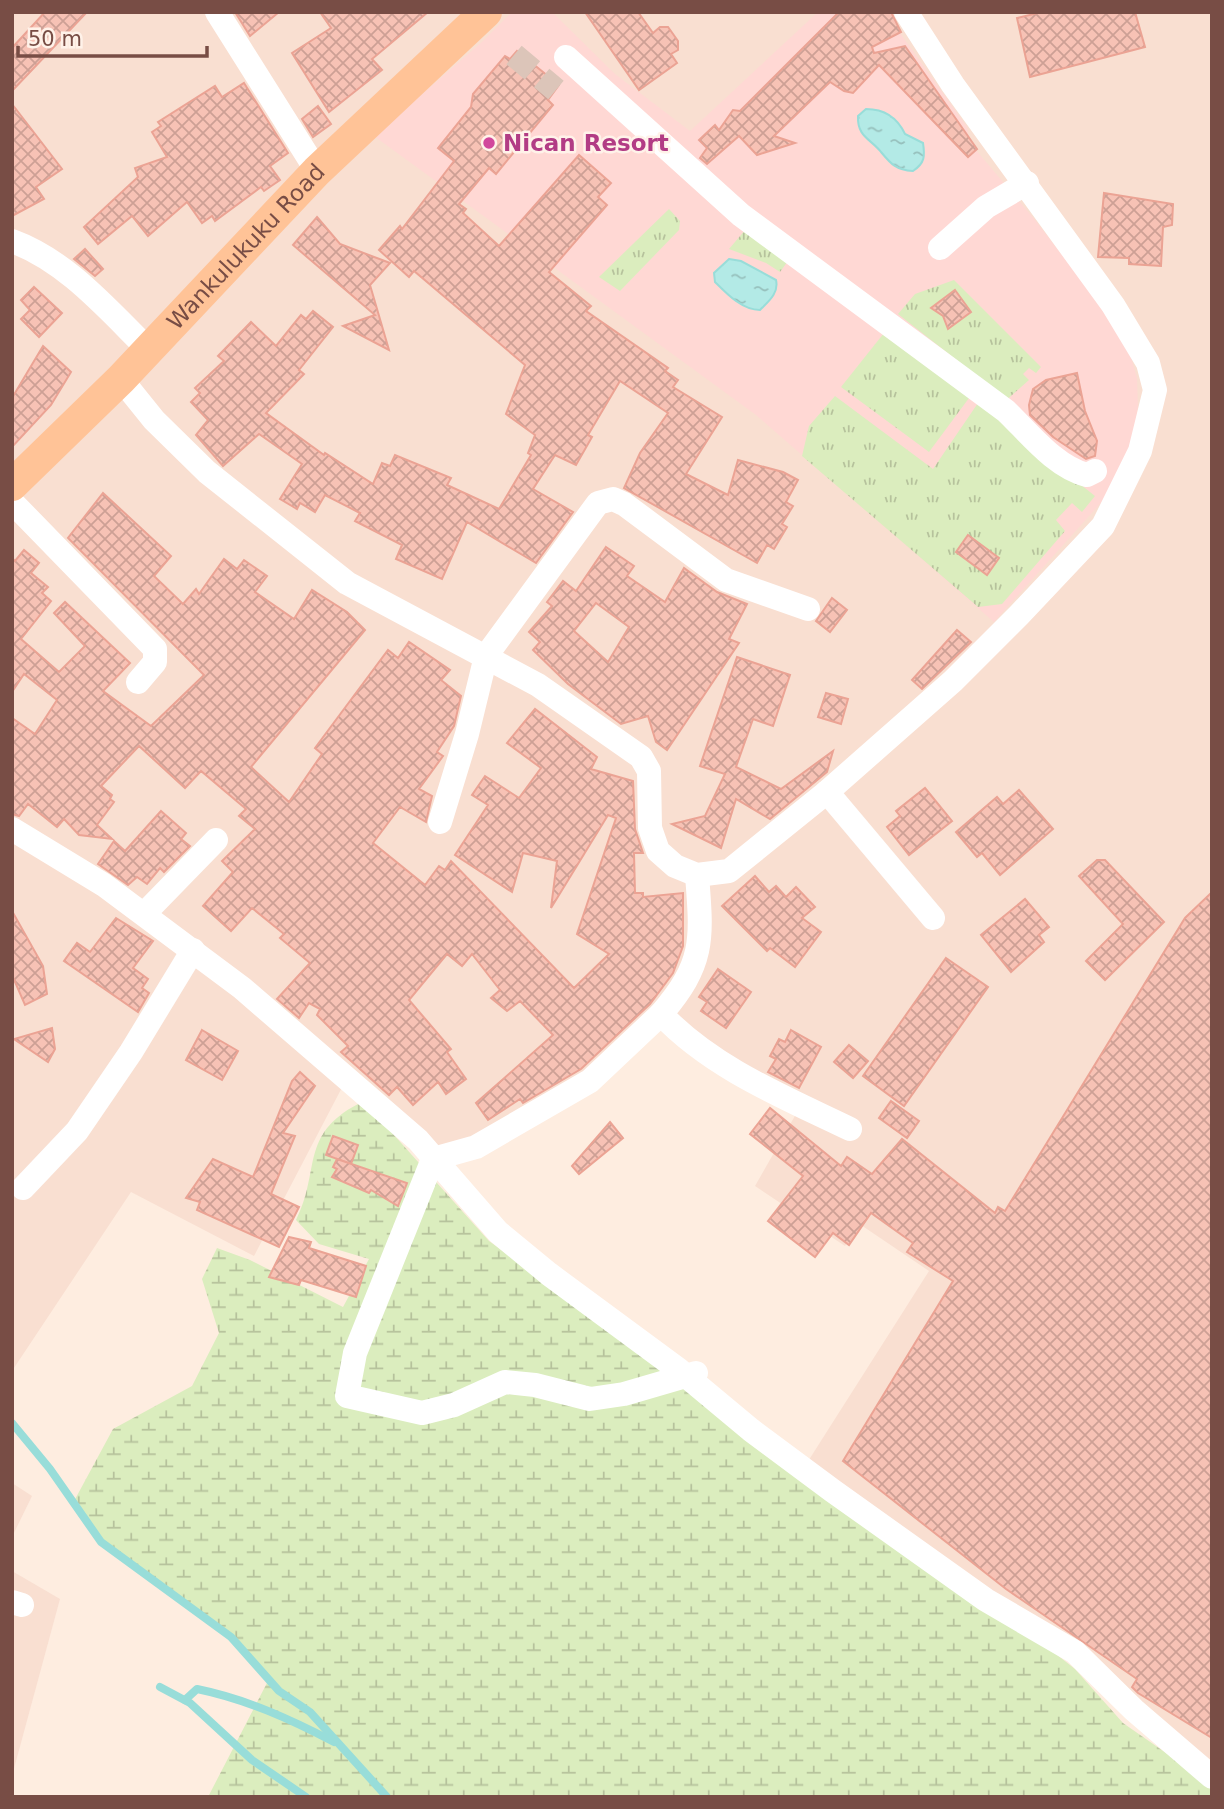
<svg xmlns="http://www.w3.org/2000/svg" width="1224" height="1809" font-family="'DejaVu Sans',sans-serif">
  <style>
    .residential { fill: #f9dfd1 }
    .commercial { fill: #ffd8d4 }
    .grass { fill: url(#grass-tufts) }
    .wetland { fill: url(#wetland-marsh) }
    .water { fill: url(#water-ripples); stroke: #98ddd9; stroke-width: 2 }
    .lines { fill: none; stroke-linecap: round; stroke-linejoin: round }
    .stream { stroke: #98ddd9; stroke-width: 8 }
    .building { fill: url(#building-cross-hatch); stroke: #eba394; stroke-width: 2; fill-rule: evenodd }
    .minor-tunnel { stroke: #dcc5b9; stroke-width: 24; stroke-dasharray: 24 12; stroke-linecap: butt }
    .minor { stroke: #fff; stroke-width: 24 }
    .major { stroke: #ffc397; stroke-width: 32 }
    .hotel-dot { fill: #d1479c; stroke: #fff2e9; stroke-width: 2.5 }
    .labels { text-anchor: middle; stroke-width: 5; stroke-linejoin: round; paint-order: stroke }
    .hotel-label { font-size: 23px; font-weight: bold; fill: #b23c85; stroke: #fff2e9; text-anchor: start }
    .street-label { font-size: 23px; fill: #784d45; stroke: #fff2e9 }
  </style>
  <defs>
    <pattern id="grass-tufts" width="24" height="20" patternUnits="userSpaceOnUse" patternTransform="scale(1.75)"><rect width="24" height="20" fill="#dbedbe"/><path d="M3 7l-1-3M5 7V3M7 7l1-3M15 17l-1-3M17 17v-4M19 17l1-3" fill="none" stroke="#b6c29c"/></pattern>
    <pattern id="wetland-marsh" width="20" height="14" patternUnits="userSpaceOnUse" patternTransform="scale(1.75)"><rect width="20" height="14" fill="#dbedbe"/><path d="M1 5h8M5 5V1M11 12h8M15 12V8" fill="none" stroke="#b6c29c"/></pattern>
    <pattern id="water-ripples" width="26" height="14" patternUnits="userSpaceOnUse" patternTransform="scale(1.75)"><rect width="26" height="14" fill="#b3eae6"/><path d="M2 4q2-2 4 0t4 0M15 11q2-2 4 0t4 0" fill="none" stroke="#96c0bc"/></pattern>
    <pattern id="building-cross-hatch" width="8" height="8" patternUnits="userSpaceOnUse" patternTransform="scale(1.75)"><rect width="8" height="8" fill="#f7c2b5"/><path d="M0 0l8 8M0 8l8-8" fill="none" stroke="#cda095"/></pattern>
  </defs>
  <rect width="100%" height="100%" fill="#feede0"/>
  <!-- residential -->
  <g class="residential">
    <path d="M 12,12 L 1212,12 L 1212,1770 L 1078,1650 L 805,1466 L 929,1271 L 861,1225 L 845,1246 L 755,1186 L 800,1107 L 658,1014 L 616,1053 L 445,1158 L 348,1076 L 254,1256 L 131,1192 L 12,1371 Z"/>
    <path d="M 12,1483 L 32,1496 L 12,1537 Z"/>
    <path d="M 12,1571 L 60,1599 L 12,1776 Z"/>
  </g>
  <!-- commercial -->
  <path class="commercial" d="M 512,12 L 552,12 L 615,74 L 690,131 L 818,12 L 885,12 L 967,127 L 970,143 L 1035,220 L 1112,320 L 1129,350 L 1137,378 L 1138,407 L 1133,440 L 1107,496 L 994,622 L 756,415 L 374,136 L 482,42 Z"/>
  <!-- grass -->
  <g class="grass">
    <path d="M 669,209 L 680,221 L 679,230 L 620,291 L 599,277 Z"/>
    <path d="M 746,229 L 788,261 L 780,272 L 766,263 L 729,249 Z"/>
    <path d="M 954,280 L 1041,367 L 1036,373 L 1029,368 L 1023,374 L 1029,380 L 1002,404 L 992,388 L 898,314 L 915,294 Z"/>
    <path d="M 884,333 L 972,394 L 929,452 L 841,387 Z"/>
    <path d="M 835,396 L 933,469 L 978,403 L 1095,496 L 1082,512 L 1072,503 L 1056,520 L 1065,531 L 1002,604 L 978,607 L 802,456 L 809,426 Z"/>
  </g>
  <!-- wetland -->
  <path class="wetland" d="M 358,1104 L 385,1125 L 489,1241 L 1046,1646 L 1075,1669 L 1123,1723 L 1212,1785 L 1212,1797 L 208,1797 L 268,1681 L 231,1637 L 101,1542 L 73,1503 L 113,1429 L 192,1386 L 219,1333 L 202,1279 L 217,1248 L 250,1260 L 343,1307 L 369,1259 L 319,1244 L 296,1220 C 321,1171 299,1135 358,1104 Z"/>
  <!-- water -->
  <g class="water">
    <path d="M 866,109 C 884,109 897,117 905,134 L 923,143 C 925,156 925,163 913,171 C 896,170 891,164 881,152 C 871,139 857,137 858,116 Z"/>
    <path d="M 729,259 L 741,261 L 776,280 C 779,293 769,301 760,310 C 742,310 727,294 715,282 L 714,273 Z"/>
  </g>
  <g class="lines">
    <!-- stream -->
    <g class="stream">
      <path d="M 12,1423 L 50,1469 L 101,1542 L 231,1637 L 279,1691 L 310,1712 L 387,1797"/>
      <path d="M 160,1687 L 190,1703 L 252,1760 L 306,1797"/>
      <path d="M 185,1700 L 197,1689 C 246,1699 290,1719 334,1742"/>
    </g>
  </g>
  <!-- building -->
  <g class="building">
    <path d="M 45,12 L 87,12 L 12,91 L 12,48 Z"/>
    <path d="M 235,12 L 279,12 L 250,36 Z"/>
    <path d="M 320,12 L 428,12 L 372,59 L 382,70 L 329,112 L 292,53 L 331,28 Z"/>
    <path d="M 585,12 L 638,12 L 653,33 L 660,27 L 668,27 L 678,41 L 678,50 L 671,54 L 677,63 L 639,90 Z"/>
    <path d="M 839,12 L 891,12 L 901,32 L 872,47 L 874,53 L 905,46 L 977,149 L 968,157 L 879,65 L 853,93 L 844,91 L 830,82 L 774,136 L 795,143 L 757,155 L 739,136 L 707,164 L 700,158 L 707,148 L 699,140 L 715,125 L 719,130 L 733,110 L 740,111 Z"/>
    <path d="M 1042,12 L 1135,12 L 1145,47 L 1030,77 L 1017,18 Z"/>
    <path d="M 517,51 L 559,85 L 548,100 L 553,105 L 496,174 L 489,168 L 459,204 L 466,209 L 463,213 L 499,246 L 579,155 L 611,183 L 598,197 L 607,205 L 549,272 L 591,306 L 586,311 L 668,368 L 665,371 L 678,380 L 673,387 L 722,417 L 686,474 L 728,495 L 738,460 L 783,472 L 798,480 L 786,502 L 793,506 L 782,524 L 787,527 L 774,549 L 767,545 L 757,563 L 624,488 L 640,453 L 668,413 L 620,381 L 588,435 L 592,437 L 576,465 L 555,455 L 533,489 L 573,512 L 536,563 L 467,522 L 442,579 L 396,559 L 402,545 L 355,521 L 360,513 L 325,495 L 315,512 L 300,503 L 297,509 L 280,499 L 302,464 L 259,434 L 223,466 L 196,435 L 208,420 L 191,402 L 200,393 L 195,388 L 224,361 L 218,356 L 251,322 L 276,346 L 301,315 L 306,319 L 313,311 L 333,327 L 299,370 L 304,374 L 266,413 L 324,455 L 325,453 L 373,484 L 382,463 L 390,466 L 395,455 L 451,478 L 447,485 L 499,509 L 531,455 L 528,453 L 535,435 L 506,414 L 525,365 L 414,271 L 409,277 L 379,250 L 400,226 L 402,229 L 454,161 L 438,148 L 471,107 L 473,94 L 505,56 L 510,59 Z"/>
    <path d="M 244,83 L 288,153 L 270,166 L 280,180 L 264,191 L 261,187 L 215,221 L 212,216 L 202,223 L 187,202 L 148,236 L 132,216 L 98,244 L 84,227 L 138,177 L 135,168 L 167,157 L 152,132 L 161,126 L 158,122 L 215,86 L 222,97 Z"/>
    <path d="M 12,104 L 62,169 L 36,187 L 44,199 L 12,216 Z"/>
    <path d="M 318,106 L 331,124 L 313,137 L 302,119 Z"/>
    <path d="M 1104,193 L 1173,204 L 1172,225 L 1163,227 L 1161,266 L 1129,264 L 1129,258 L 1098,257 Z"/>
    <path d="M 317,217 L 340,244 L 390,263 L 370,285 L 389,350 L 343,326 L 375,315 L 293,245 Z"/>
    <path d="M 85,249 L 103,269 L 95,276 L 74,259 Z"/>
    <path d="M 34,287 L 62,313 L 39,337 L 21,319 L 30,310 L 21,300 Z"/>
    <path d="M 955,290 L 971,312 L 948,329 L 943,316 L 931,308 Z"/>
    <path d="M 43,346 L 71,372 L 51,405 L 12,447 L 12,398 Z"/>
    <path d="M 1077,373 L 1085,411 L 1097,441 L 1095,456 L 1086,459 L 1053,437 L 1030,415 L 1029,405 L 1033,389 L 1046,380 Z"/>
    <path d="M 103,493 L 171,556 L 154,576 L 183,604 L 196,589 L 199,594 L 224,559 L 237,569 L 244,560 L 267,576 L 255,592 L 294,619 L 312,590 L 347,612 L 365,630 L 251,767 L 289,802 L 322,754 L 315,748 L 388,650 L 398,658 L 409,642 L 450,670 L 441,680 L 461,696 L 454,726 L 437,752 L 443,756 L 419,789 L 432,796 L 426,822 L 400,807 L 373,843 L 425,885 L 439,866 L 445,870 L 451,861 L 574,988 L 609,954 L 577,934 L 616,818 L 608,815 L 551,908 L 557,861 L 523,853 L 512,892 L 455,855 L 488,805 L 472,795 L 485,776 L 519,798 L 541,768 L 507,743 L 535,709 L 597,757 L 591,769 L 633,781 L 635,829 L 643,853 L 634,853 L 635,893 L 643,893 L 643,897 L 683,893 L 683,946 L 673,973 L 650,1004 L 581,1069 L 523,1103 L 520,1099 L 488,1120 L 476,1103 L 553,1035 L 520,1001 L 507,1011 L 491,998 L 500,990 L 472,954 L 462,966 L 447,954 L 409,1000 L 451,1049 L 447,1052 L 466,1079 L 446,1094 L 438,1082 L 413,1105 L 397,1087 L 389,1095 L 341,1052 L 348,1046 L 317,1015 L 320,1009 L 309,1003 L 299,1018 L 277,999 L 310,963 L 280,938 L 284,934 L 252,908 L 231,931 L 203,906 L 233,872 L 222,861 L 255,829 L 239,816 L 246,809 L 201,771 L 185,788 L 139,746 L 101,786 L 112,795 L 110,799 L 114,802 L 97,825 L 112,839 L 79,835 L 64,819 L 57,827 L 28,804 L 19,816 L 12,814 L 12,718 L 35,734 L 57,700 L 24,674 L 12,692 L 12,558 L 15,561 L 24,550 L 39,563 L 31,573 L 48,587 L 42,593 L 51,601 L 21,639 L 59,672 L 85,646 L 54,613 L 65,602 L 130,663 L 103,691 L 151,726 L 204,675 L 68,538 Z"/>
    <path d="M 968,535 L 999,558 L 987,575 L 956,552 Z"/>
    <path d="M 606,547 L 634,566 L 627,576 L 665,602 L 684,568 L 717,592 L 747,604 L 729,639 L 739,643 L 667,750 L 656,742 L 648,716 L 621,724 L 568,684 L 533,650 L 540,642 L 529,632 L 552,606 L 547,602 L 563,581 L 576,591 ZM 596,603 L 629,627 L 608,662 L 574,631 Z"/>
    <path d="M 832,598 L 847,610 L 830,632 L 816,621 Z"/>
    <path d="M 957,630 L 971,642 L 922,689 L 912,680 Z"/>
    <path d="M 737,657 L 790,675 L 773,726 L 753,719 L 736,767 L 781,789 L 833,751 L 827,772 L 770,819 L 736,799 L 721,848 L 672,824 L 705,816 L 725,774 L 700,766 Z"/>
    <path d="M 826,693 L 848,699 L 841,724 L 818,717 Z"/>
    <path d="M 925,788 L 952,821 L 909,855 L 887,827 L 900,816 L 896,811 Z"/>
    <path d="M 1019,790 L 1053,829 L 1000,875 L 982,853 L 977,857 L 956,832 L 997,797 L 1003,804 Z"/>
    <path d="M 161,811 L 186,833 L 181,839 L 190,846 L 164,872 L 160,868 L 147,884 L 137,877 L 128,885 L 98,864 L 114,841 L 125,851 Z"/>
    <path d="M 1097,860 L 1105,860 L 1164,922 L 1105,980 L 1086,961 L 1123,924 L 1079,876 Z"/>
    <path d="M 755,876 L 769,892 L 776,886 L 786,897 L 796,887 L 815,907 L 802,918 L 821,932 L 795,967 L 770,948 L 767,951 L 722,906 Z"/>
    <path d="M 1212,892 L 1212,1738 L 1138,1693 L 1132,1687 L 1137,1679 L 1006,1589 L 843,1461 L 953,1281 L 907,1252 L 913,1243 L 871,1213 L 849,1245 L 833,1233 L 815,1257 L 768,1221 L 803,1176 L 750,1134 L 770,1108 L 841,1166 L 847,1157 L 872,1174 L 902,1139 L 995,1213 L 998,1207 L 1005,1211 L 1185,918 Z"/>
    <path d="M 1025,899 L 1049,927 L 1039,935 L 1044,942 L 1011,972 L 981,935 Z"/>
    <path d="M 12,911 L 43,966 L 47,994 L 25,1005 L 12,975 Z"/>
    <path d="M 116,918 L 153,941 L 133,968 L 148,979 L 142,988 L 149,993 L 138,1012 L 64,961 L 77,943 L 90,952 Z"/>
    <path d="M 946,958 L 988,987 L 904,1106 L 863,1076 Z"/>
    <path d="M 718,969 L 751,992 L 726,1028 L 701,1011 L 707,1002 L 699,997 Z"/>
    <path d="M 52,1028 L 55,1049 L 48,1062 L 14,1039 Z"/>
    <path d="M 202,1030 L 238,1051 L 222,1080 L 186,1060 Z"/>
    <path d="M 791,1030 L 821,1047 L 799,1088 L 768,1072 L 776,1059 L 770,1056 L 779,1039 L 785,1042 Z"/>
    <path d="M 849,1045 L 868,1061 L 853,1078 L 834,1062 Z"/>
    <path d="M 300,1072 L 315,1086 L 283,1133 L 295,1136 L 271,1194 L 299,1207 L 279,1247 L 197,1210 L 200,1202 L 186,1198 L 213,1159 L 253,1177 L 292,1081 Z"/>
    <path d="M 891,1101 L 919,1121 L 907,1138 L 879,1118 Z"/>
    <path d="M 610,1122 L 623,1138 L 579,1174 L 572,1166 Z"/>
    <path d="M 333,1136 L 358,1145 L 351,1164 L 326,1155 Z"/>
    <path d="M 337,1159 L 407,1183 L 398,1206 L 371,1190 L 369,1193 L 332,1177 L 337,1169 L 333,1167 Z"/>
    <path d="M 289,1237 L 311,1242 L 309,1248 L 366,1266 L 356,1297 L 301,1280 L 299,1285 L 269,1277 Z"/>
  </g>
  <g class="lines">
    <!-- minor-tunnel -->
    <path class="minor-tunnel" d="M 514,55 L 556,90"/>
    <!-- minor -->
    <g class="minor">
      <path d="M 217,12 L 317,171"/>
      <path d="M 566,57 L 741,215 L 1006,411 C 1029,433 1055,467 1087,475 L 1095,471"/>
      <path d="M 12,241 C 67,261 108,310 149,350"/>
      <path d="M 940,248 L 986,207 L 1027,183"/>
      <path d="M 121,379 L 154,420 L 207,472 L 347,583 L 538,685 L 641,757 L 649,771 L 650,828 L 658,851 L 675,866 L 697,875 L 729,871 L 827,792 L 953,681 L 1019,615 L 1103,526 L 1140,451 L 1155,390 L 1148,363 L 1113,305 L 953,85 L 906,12"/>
      <path d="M 12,502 L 155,649 L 155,662 L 138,682"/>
      <path d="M 827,792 L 933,918"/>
      <path d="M 440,822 L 467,734 L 486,656 L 598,503 L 613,499 L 624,504 L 726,580 L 808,609"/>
      <path d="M 12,829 L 104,885 L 242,988 L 418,1140 L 498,1232 L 549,1274 L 679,1370 L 751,1430 L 833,1491 L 986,1600 L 1075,1652 L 1134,1710 L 1212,1777"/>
      <path d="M 697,875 C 702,939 705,963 661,1014 C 712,1068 784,1097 850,1129"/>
      <path d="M 144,914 L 216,840"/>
      <path d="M 661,1014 L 590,1081 L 476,1147 L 433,1159 L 355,1353 L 347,1396 L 422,1413 L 454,1405 L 505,1382 L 535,1385 L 590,1399 L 624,1394 L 696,1373"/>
      <path d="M 23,1188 L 77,1131 L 131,1052 L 193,950"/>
      <path d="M 12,1602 L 22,1605"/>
    </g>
    <!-- major -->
    <path class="major" id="s1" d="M 12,485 L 121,379 L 317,171 L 486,12"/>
  </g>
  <!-- markers -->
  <circle class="hotel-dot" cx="489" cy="143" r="7"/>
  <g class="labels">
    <!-- hotel labels -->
    <g class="hotel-label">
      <text x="503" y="151">Nican Resort</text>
    </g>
    <!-- street labels -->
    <g class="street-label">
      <text dy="8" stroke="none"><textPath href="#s1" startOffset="334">Wankulukuku Road</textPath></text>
    </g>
  </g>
  <!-- border -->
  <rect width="1224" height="1809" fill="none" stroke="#784d45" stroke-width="28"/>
  <!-- scale -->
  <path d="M18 46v10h189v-10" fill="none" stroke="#784d45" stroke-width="3.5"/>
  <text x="28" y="46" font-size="21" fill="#784d45" stroke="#fff2e9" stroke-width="5" paint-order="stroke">50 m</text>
</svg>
